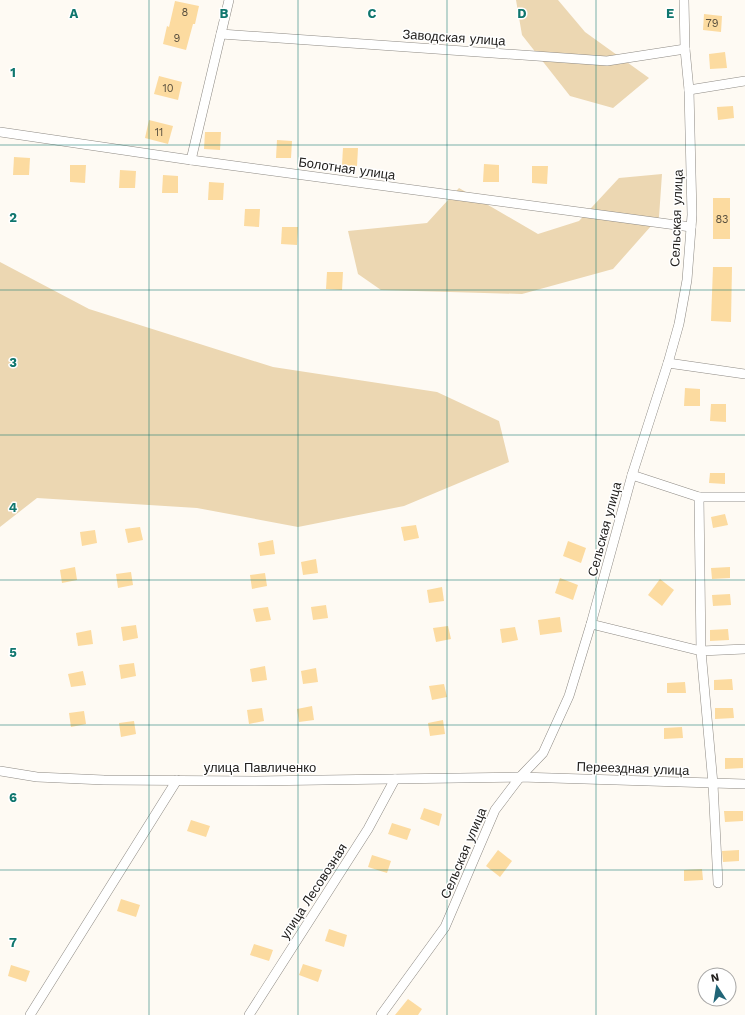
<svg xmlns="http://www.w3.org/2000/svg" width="745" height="1015" font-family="'Work Sans',sans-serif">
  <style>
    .green { fill: #ecd7b2 }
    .building { fill: #fcdba0 }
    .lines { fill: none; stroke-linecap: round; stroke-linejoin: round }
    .street-casing { stroke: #8e8a84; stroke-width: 10 }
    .street { stroke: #fff; stroke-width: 9 }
    .grid { fill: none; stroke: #0f766e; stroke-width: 1; stroke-opacity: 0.55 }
    .labels { text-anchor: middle; stroke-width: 3; stroke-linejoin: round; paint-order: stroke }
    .number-label { font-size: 11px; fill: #584f3e }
    .street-label { font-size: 13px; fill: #22201e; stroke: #fff }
    .grid-label { font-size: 13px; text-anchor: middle; font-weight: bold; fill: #0f766e; stroke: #fff; stroke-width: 3; stroke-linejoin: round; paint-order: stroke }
  </style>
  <rect width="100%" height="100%" fill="#fefaf3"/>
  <!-- green -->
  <g class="green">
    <path d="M 516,0 L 558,0 L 585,32 L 649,78 L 613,108 L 570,96 L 522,35 Z"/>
    <path d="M 662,174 L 659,217 L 613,269 L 522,294 L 381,290 L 358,274 L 348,231 L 427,223 L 459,188 L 538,234 L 579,221 L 619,178 Z"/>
    <path d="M 0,262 L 89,309 L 273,367 L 437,392 L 499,421 L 509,462 L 404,506 L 298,527 L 197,508 L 37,498 L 0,527 Z"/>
  </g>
  <!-- building -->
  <g class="building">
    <path d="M 175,1 L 199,6 L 195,24 L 193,24 L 186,50 L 163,44 L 167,26 L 169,27 Z"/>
    <path d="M 704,14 L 722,16 L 721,32 L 703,30 Z"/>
    <path d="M 725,52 L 727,68 L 710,69 L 709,54 Z"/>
    <path d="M 159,76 L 182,82 L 178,100 L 154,94 Z"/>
    <path d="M 733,106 L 734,118 L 718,120 L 717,107 Z"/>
    <path d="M 149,120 L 173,126 L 168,144 L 145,138 Z"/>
    <path d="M 205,132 L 221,132 L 220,150 L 204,149 Z"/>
    <path d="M 277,140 L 292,141 L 291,158 L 276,158 Z"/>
    <path d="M 343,148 L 358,148 L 357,166 L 342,165 Z"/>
    <path d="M 14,157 L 30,158 L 29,175 L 13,175 Z"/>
    <path d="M 484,164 L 499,165 L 499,182 L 483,182 Z"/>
    <path d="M 70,165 L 86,165 L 85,183 L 70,182 Z"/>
    <path d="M 532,166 L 548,166 L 547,184 L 532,183 Z"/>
    <path d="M 120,170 L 136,171 L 135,188 L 119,188 Z"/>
    <path d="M 163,175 L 178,176 L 178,193 L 162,193 Z"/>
    <path d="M 209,182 L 224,183 L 223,200 L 208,200 Z"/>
    <rect x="713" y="198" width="17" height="41"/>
    <path d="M 245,209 L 260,209 L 259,227 L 244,226 Z"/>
    <path d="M 282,227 L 298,227 L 297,245 L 281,244 Z"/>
    <path d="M 713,267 L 732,267 L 731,322 L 711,321 Z"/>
    <path d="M 327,272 L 343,272 L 342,290 L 326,289 Z"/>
    <path d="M 685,388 L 700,389 L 700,406 L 684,406 Z"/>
    <path d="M 711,404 L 726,404 L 726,422 L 710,421 Z"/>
    <path d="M 710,473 L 725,473 L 725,484 L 709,483 Z"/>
    <path d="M 725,514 L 728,525 L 713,528 L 711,517 Z"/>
    <path d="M 416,525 L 419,538 L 404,541 L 401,527 Z"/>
    <path d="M 140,527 L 143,540 L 128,543 L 125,529 Z"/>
    <path d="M 95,530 L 97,543 L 82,546 L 80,532 Z"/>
    <path d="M 273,540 L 275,554 L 260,556 L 258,543 Z"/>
    <path d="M 568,541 L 586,548 L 581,563 L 563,556 Z"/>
    <path d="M 316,559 L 318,573 L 303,575 L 301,562 Z"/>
    <path d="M 75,567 L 77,580 L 62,583 L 60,570 Z"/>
    <path d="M 730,567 L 730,578 L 712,579 L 711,568 Z"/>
    <path d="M 131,572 L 133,585 L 118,588 L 116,574 Z"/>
    <path d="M 265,573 L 267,586 L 252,589 L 250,575 Z"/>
    <path d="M 560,578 L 578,585 L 573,600 L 555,593 Z"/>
    <path d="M 660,579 L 674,590 L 662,606 L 648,595 Z"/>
    <path d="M 442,587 L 444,601 L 429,603 L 427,590 Z"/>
    <path d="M 730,594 L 731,605 L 713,606 L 712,595 Z"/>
    <path d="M 326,605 L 328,618 L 313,620 L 311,607 Z"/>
    <path d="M 268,607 L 271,620 L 256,622 L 253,609 Z"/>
    <path d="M 560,617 L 562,632 L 540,635 L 538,620 Z"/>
    <path d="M 136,625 L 138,638 L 123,641 L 121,627 Z"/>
    <path d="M 448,626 L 451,639 L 436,642 L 433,628 Z"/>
    <path d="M 515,627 L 518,640 L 502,643 L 500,629 Z"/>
    <path d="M 728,629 L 729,640 L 710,641 L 710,630 Z"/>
    <path d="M 91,630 L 93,644 L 78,646 L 76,633 Z"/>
    <path d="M 134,663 L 136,676 L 121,679 L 119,665 Z"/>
    <path d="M 265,666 L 267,680 L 252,682 L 250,669 Z"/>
    <path d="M 316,668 L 318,682 L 303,684 L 301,671 Z"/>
    <path d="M 83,671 L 86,685 L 71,687 L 68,674 Z"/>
    <path d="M 732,679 L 733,690 L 714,690 L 714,680 Z"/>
    <path d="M 685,682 L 686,693 L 667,693 L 667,683 Z"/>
    <path d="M 444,684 L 447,697 L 432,700 L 429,686 Z"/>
    <path d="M 312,706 L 314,720 L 299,722 L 297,709 Z"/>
    <path d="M 262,708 L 264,721 L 249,724 L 247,710 Z"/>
    <path d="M 715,708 L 733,708 L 734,718 L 715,719 Z"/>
    <path d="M 84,711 L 86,724 L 71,727 L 69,713 Z"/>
    <path d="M 443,720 L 445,734 L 430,736 L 428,723 Z"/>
    <path d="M 134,721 L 136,734 L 121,737 L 119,723 Z"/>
    <path d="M 682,727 L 683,738 L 664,739 L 664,728 Z"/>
    <path d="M 725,758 L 743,758 L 743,768 L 725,769 Z"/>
    <path d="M 424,808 L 442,814 L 439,826 L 420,819 Z"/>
    <path d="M 724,811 L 743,811 L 743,821 L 725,822 Z"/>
    <path d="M 191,820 L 210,826 L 206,837 L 187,831 Z"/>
    <path d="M 392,823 L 411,829 L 407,840 L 388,834 Z"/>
    <path d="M 498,850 L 512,861 L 500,877 L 486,866 Z"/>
    <path d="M 739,850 L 739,861 L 723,862 L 722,851 Z"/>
    <path d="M 372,855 L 391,861 L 387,873 L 368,867 Z"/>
    <path d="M 702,869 L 703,880 L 684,881 L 684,870 Z"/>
    <path d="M 121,899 L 140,905 L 136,917 L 117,911 Z"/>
    <path d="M 329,929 L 347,935 L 344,947 L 325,941 Z"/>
    <path d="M 254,944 L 273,950 L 269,961 L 250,955 Z"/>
    <path d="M 303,964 L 322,970 L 318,982 L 299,975 Z"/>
    <path d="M 11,965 L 30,971 L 26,982 L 8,976 Z"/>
    <path d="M 408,999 L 422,1009 L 418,1015 L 395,1015 Z"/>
  </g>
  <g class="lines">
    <!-- street casing -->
    <g class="street-casing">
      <g id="street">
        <path d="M 221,34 L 607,61 L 685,49"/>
        <path d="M 689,90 L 745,81"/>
        <path d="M 0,132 L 191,160 L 691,227"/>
        <path d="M 191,160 L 229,0"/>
        <path d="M 668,363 L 745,374"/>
        <path d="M 632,475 L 699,497 L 745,497"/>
        <path d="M 699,497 L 701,651 L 713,784 L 718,883"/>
        <path d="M 591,624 L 701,651 L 745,649"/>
        <path d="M 0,771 L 37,777 L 104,780 L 255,781 L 520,777 L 745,784"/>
        <path d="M 30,1015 L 177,780"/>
        <path d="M 249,1015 L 368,829 L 395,779"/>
        <path d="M 381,1015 L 445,927 L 495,810 L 520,777 L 543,753 L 569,696 L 591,624 L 632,475 L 668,363 L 679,324 L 687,280 L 692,215 L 689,90 L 685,49 L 684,0"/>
      </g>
    </g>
    <!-- street -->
    <use href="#street" class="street"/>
  </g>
  <!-- grid -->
  <path class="grid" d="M 149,0 L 149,1015M 298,0 L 298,1015M 447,0 L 447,1015M 596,0 L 596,1015M 0,145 L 745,145M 0,290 L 745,290M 0,435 L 745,435M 0,580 L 745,580M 0,725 L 745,725M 0,870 L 745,870"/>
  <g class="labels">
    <!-- number labels -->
    <g class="number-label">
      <text x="185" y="16">8</text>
      <text x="712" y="27">79</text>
      <text x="177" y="42">9</text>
      <text x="168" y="92">10</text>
      <text x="159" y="136">11</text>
      <text x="722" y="223">83</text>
    </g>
    <!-- street labels -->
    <g class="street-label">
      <text transform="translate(454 37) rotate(4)" y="5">Заводская улица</text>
      <text transform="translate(347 168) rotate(8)" y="5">Болотная улица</text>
      <text transform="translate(676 218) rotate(-88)" y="5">Сельская улица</text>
      <text transform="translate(604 529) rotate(-75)" y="5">Сельская улица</text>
      <text x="260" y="772">улица Павличенко</text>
      <text transform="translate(633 768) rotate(2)" y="5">Переездная улица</text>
      <text transform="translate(463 853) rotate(-67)" y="5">Сельская улица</text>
      <text transform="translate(313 891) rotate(-57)" y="5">улица Лесовозная</text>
    </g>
  </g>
  <g class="grid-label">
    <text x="74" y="18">A</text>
    <text x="224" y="18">B</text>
    <text x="372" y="18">C</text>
    <text x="522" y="18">D</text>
    <text x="670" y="18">E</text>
    <text x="13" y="77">1</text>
    <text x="13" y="222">2</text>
    <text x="13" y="367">3</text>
    <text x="13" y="512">4</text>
    <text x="13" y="657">5</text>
    <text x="13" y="802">6</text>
    <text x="13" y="947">7</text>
  </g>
  <!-- north arrow -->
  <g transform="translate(717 987) rotate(348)"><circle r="19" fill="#ffffff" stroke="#a7a6a5"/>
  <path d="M0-3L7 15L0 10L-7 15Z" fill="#216577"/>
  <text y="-6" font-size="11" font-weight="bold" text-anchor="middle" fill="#22201e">N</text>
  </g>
</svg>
